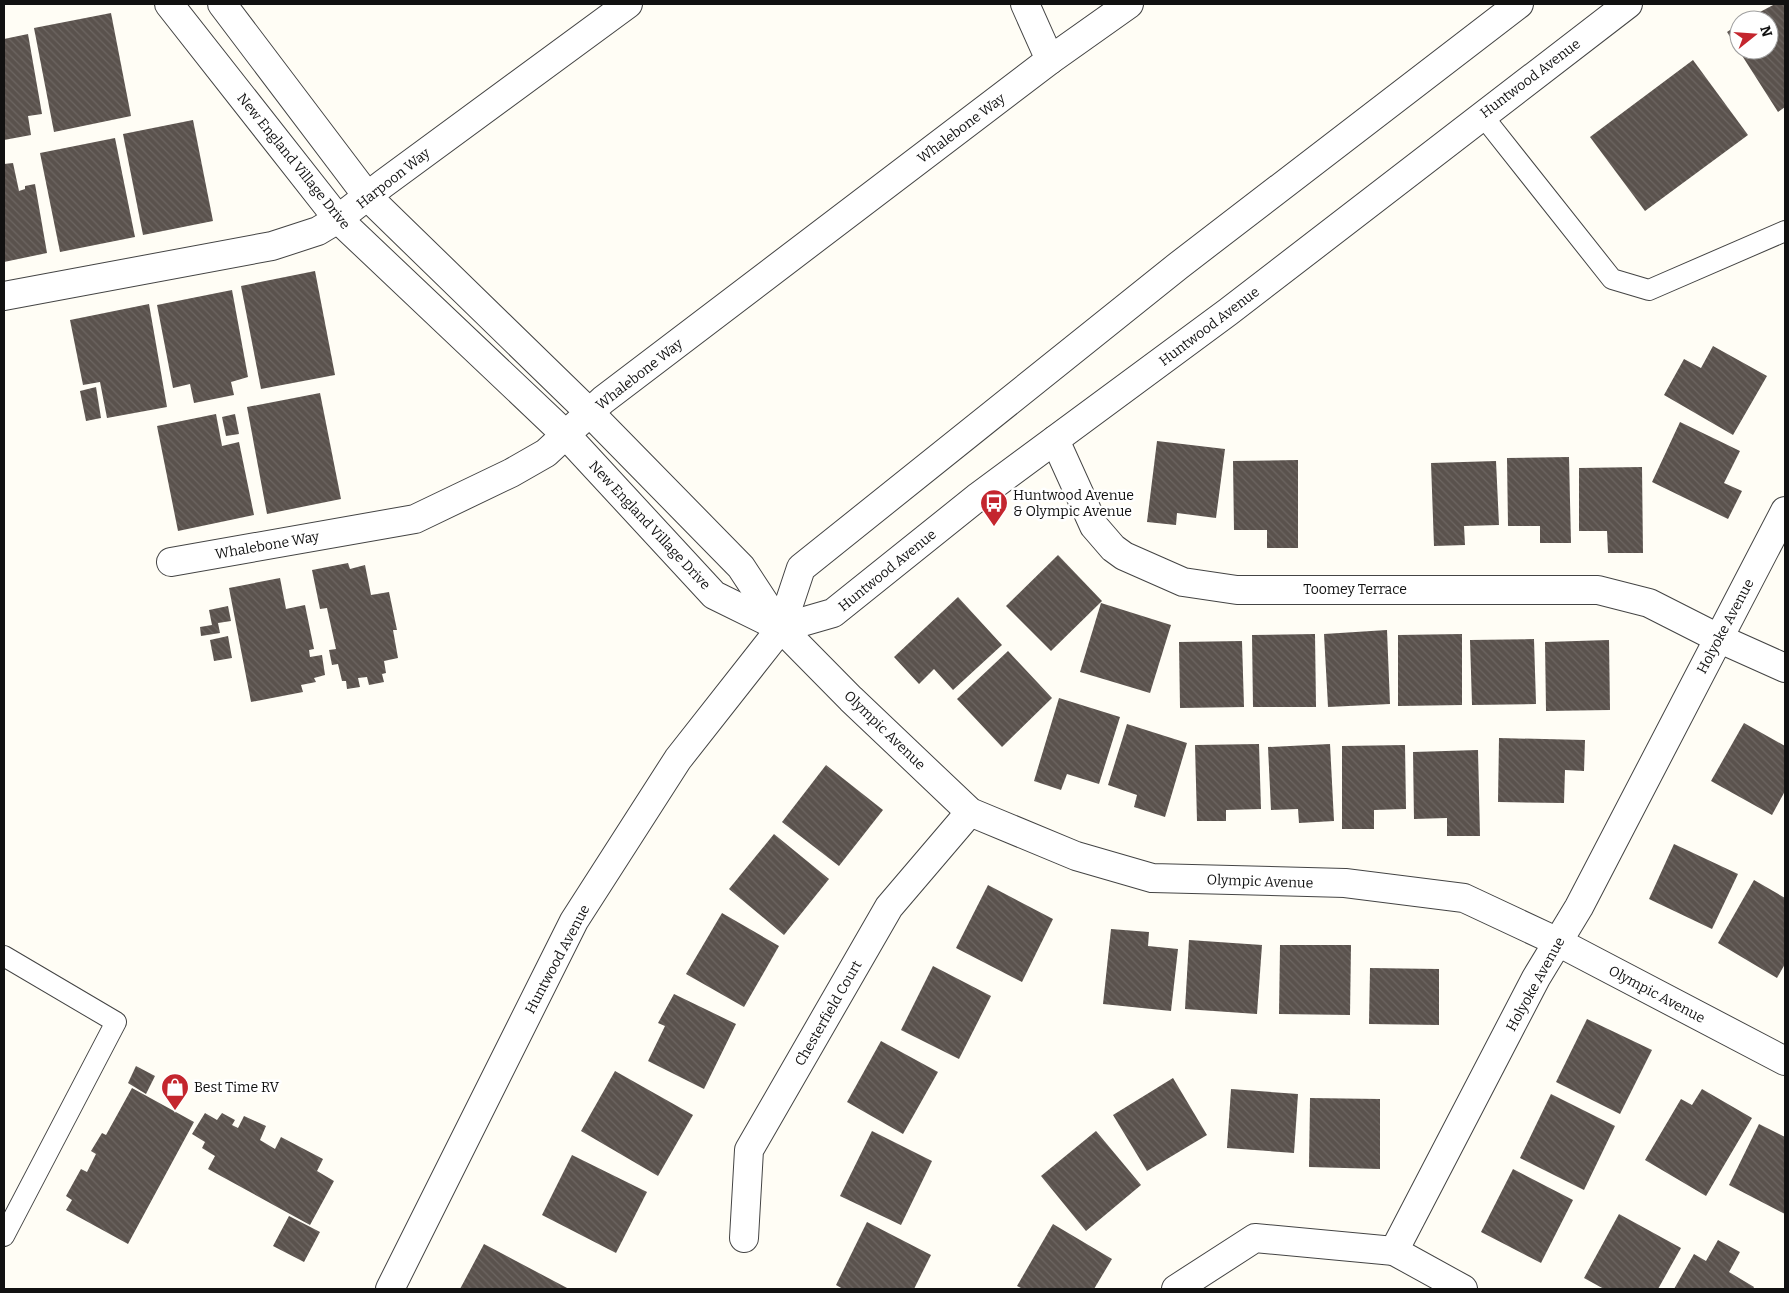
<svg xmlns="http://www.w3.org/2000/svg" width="1789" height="1293" font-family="Bitter,serif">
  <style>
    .building { fill: url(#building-back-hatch) }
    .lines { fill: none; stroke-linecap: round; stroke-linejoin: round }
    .service-casing { stroke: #444; stroke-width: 22 }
    .minor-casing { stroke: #444; stroke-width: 30 }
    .tertiary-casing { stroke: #444; stroke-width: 30 }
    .service { stroke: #fff; stroke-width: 20 }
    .minor { stroke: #fff; stroke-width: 28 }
    .tertiary { stroke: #fff; stroke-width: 28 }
    .labels { text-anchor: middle; stroke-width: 5; stroke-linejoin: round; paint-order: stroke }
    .street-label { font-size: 14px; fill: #111; stroke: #fff }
    .poi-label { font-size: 14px; fill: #111; stroke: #fff; text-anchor: start }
  </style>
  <defs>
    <pattern id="building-back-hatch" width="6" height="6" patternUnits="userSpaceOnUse" patternTransform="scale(1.25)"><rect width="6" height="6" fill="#5a524d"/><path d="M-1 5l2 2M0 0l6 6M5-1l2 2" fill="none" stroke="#6d6662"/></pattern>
  </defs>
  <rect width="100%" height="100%" fill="#fffdf5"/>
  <!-- building -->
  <g class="building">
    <path d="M 1775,4 L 1785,4 L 1785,107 L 1778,112 L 1727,32 L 1739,24 L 1739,50 L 1769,50 L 1769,20 L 1745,20 Z"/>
    <path d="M 111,13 L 131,116 L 54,132 L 34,28 Z"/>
    <path d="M 28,34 L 42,114 L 28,116 L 31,135 L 4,140 L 4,39 Z"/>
    <path d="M 1693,60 L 1748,135 L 1645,211 L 1590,137 Z"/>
    <path d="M 193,120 L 213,221 L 143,235 L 123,134 Z"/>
    <path d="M 115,138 L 135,237 L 60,252 L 40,153 Z"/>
    <path d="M 13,163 L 19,191 L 25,189 L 25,186 L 35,184 L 47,253 L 4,262 L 4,164 Z"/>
    <path d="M 315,271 L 335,375 L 261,389 L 241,286 Z"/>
    <path d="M 232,290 L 248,377 L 231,382 L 234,395 L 194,403 L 190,384 L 173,388 L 157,305 Z"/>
    <path d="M 149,304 L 167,407 L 107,418 L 100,382 L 83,385 L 70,320 Z"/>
    <path d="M 1713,346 L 1767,376 L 1733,435 L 1664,395 L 1684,359 L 1701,368 Z"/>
    <path d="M 96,387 L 101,418 L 86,421 L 80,391 Z"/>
    <path d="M 320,393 L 341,499 L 267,514 L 247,407 Z"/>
    <path d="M 216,414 L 222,446 L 239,442 L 254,515 L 178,531 L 157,426 Z"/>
    <path d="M 235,414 L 239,434 L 226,436 L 222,417 Z"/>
    <path d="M 1680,422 L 1740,451 L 1724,483 L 1742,491 L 1728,519 L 1652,482 Z"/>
    <path d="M 1157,441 L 1225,449 L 1216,518 L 1177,513 L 1176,525 L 1147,522 Z"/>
    <path d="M 1569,457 L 1571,543 L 1540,543 L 1540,526 L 1508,526 L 1507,458 Z"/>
    <path d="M 1298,460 L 1298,548 L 1267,548 L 1267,530 L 1234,530 L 1233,461 Z"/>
    <path d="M 1496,461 L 1499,525 L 1464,526 L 1465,545 L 1434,546 L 1431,463 Z"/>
    <path d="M 1642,467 L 1643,553 L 1608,553 L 1607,531 L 1579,531 L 1579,468 Z"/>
    <path d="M 1058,555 L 1102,601 L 1051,651 L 1006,606 Z"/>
    <path d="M 348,563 L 350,569 L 365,565 L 371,595 L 389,592 L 397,630 L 393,630 L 398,658 L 384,661 L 386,673 L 382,674 L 384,682 L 369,685 L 367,677 L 358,678 L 360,687 L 347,689 L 346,681 L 342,681 L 338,664 L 332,665 L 329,650 L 336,649 L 327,608 L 320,609 L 312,570 Z"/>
    <path d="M 280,578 L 286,609 L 305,605 L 314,649 L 309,650 L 310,657 L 322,655 L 325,675 L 314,678 L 316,682 L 301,685 L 303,692 L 251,702 L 229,588 Z"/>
    <path d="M 958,597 L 1002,645 L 953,690 L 934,669 L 919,684 L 894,657 Z"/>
    <path d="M 1101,603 L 1171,625 L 1150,693 L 1080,672 Z"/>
    <path d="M 228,606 L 231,621 L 218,623 L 220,633 L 201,636 L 200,627 L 212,625 L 209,610 Z"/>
    <path d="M 1387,630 L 1390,704 L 1328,707 L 1324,634 Z"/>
    <path d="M 1315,634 L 1316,707 L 1253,707 L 1252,635 Z"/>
    <path d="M 1462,634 L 1462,705 L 1398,706 L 1398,635 Z"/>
    <path d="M 228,636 L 232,658 L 214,661 L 210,640 Z"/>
    <path d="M 1534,639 L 1536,704 L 1472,705 L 1470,640 Z"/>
    <path d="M 1609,640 L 1610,710 L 1546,711 L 1545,642 Z"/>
    <path d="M 1242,641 L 1244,707 L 1180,708 L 1179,642 Z"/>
    <path d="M 1008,651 L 1052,698 L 1002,747 L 957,699 Z"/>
    <path d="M 1059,698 L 1120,717 L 1099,784 L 1067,774 L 1061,790 L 1034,781 Z"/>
    <path d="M 1744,723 L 1785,746 L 1785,791 L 1772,815 L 1711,781 Z"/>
    <path d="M 1127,724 L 1187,743 L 1165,817 L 1134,807 L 1137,795 L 1108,785 Z"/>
    <path d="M 1499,738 L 1585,740 L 1584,771 L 1565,770 L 1564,803 L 1498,802 Z"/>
    <path d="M 1259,744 L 1261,809 L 1226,810 L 1226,821 L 1197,821 L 1195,745 Z"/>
    <path d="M 1330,744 L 1334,821 L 1299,823 L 1298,809 L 1271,810 L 1268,747 Z"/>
    <path d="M 1405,745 L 1406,809 L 1374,810 L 1374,829 L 1342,829 L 1342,746 Z"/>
    <path d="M 1478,750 L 1480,836 L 1447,836 L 1447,818 L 1414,819 L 1413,752 Z"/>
    <path d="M 826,765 L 883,810 L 839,866 L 782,822 Z"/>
    <path d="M 774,834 L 829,879 L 784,935 L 729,889 Z"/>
    <path d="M 1674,844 L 1738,874 L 1712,929 L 1649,899 Z"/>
    <path d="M 1754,880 L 1785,898 L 1785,964 L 1777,978 L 1718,943 Z"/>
    <path d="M 988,885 L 1053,919 L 1022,982 L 956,948 Z"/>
    <path d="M 722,913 L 779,946 L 744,1007 L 686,974 Z"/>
    <path d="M 1111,929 L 1149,932 L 1148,946 L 1178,949 L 1171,1011 L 1103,1004 Z"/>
    <path d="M 1189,940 L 1262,945 L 1257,1014 L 1185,1009 Z"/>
    <path d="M 1280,945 L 1351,945 L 1350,1015 L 1279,1014 Z"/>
    <path d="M 933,966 L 991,996 L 959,1059 L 901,1030 Z"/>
    <path d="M 1370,968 L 1439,969 L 1439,1025 L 1369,1024 Z"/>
    <path d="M 674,994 L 736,1024 L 704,1089 L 648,1061 L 665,1026 L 658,1023 Z"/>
    <path d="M 1587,1019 L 1652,1050 L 1620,1114 L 1556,1082 Z"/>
    <path d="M 881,1041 L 938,1072 L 903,1134 L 847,1102 Z"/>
    <path d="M 136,1066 L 155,1076 L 146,1094 L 128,1083 Z"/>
    <path d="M 615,1071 L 693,1115 L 658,1176 L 581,1131 Z"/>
    <path d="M 1173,1078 L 1207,1135 L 1147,1171 L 1113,1115 Z"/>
    <path d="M 132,1088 L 194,1122 L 128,1244 L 66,1210 L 72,1200 L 66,1196 L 81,1169 L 87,1172 L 96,1154 L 91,1151 L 102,1133 L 106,1135 Z"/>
    <path d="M 1231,1089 L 1298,1094 L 1294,1153 L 1227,1148 Z"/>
    <path d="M 1702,1089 L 1752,1118 L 1706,1196 L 1645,1160 L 1681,1099 L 1692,1105 Z"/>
    <path d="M 1551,1094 L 1615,1126 L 1584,1190 L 1520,1158 Z"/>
    <path d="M 1310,1098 L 1380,1099 L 1380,1169 L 1309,1167 Z"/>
    <path d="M 205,1113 L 217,1120 L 222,1113 L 235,1120 L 232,1125 L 238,1128 L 244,1116 L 266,1126 L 260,1140 L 275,1149 L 281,1137 L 323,1159 L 317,1171 L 334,1181 L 310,1225 L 208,1169 L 215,1156 L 202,1148 L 205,1142 L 192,1134 Z"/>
    <path d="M 1759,1124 L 1785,1137 L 1785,1214 L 1729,1185 Z"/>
    <path d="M 872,1131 L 932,1161 L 901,1225 L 840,1196 Z"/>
    <path d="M 1096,1131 L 1141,1185 L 1086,1231 L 1041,1176 Z"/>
    <path d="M 572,1155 L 647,1192 L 616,1253 L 542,1215 Z"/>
    <path d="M 1513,1169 L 1573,1200 L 1541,1263 L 1481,1232 Z"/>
    <path d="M 1619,1214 L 1681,1248 L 1658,1289 L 1604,1289 L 1584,1278 Z"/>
    <path d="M 289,1216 L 320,1232 L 304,1262 L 273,1246 Z"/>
    <path d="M 867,1222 L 931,1255 L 914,1289 L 843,1289 L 836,1285 Z"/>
    <path d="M 1053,1224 L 1112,1259 L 1094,1289 L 1023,1289 L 1017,1286 Z"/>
    <path d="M 1718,1240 L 1740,1252 L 1729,1272 L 1754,1287 L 1753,1289 L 1674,1289 L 1694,1254 L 1706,1261 Z"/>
    <path d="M 484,1244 L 569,1289 L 460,1289 Z"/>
  </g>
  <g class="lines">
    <!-- service casing -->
    <g class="service-casing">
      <g id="service">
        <path d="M 1482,115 L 1612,279 L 1649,290 L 1785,231"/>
        <path d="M 4,956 L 116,1022 L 4,1236"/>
      </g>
    </g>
    <!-- minor casing -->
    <g class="minor-casing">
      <g id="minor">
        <path d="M 169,4 L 338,219 L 566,435 L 714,595 L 781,628"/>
        <path d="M 222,4 L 368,197 L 590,413 L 741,567 L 781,628 L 851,699 L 970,812 L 1076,856 L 1152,878 L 1345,883 L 1464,898 L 1558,942 L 1785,1061"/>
        <path d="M 1050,60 L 1129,4"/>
        <path d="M 4,296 L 272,246 L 318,231 L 338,219 L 383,184 L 628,4"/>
        <path d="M 1055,440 L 1094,526 L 1113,548 L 1124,556 L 1183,582 L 1237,590 L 1598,590 L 1649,603 L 1718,638 L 1785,668"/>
        <path d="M 171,562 L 415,519 L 511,473 L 546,453 L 603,400 L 1050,60 L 1025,4"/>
        <path d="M 744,1238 L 749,1150 L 889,907 L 970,812"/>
        <path d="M 1394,1251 L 1463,1289"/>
        <path d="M 1176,1289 L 1255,1238 L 1394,1251 L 1536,978 L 1579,907 L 1785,511"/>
      </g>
    </g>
    <!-- tertiary casing -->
    <g class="tertiary-casing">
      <g id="tertiary">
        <path d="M 781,628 L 833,613 L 979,496 L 1228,312 L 1628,4"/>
        <path d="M 390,1289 L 574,921 L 678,759 L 781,628 L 801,568 L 1178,266 L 1519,4"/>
      </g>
    </g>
    <!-- service -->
    <use href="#service" class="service"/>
    <!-- minor -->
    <use href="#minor" class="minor"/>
    <!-- tertiary -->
    <use href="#tertiary" class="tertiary"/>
  </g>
  <!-- icons -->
  <defs>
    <g id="bus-pin" transform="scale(1.4375)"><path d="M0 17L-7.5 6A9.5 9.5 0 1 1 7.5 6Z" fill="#c4262e" stroke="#fff"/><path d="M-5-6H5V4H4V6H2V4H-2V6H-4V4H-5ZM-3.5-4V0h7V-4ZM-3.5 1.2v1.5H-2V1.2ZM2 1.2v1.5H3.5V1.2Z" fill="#fff"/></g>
    <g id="shop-pin" transform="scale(1.4375)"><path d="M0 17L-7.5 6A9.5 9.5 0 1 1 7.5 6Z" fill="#c4262e" stroke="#fff"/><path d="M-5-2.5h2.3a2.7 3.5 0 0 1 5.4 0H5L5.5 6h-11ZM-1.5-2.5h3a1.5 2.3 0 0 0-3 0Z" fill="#fff"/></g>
  </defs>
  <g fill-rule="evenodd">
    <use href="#bus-pin" x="994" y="503"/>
    <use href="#shop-pin" x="175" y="1087"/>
  </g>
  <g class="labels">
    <!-- street labels -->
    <g class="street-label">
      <text transform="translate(1530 78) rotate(-37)" y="5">Huntwood Avenue</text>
      <text transform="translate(961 128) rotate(-37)" y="5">Whalebone Way</text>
      <text transform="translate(294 161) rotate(51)" y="5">New England Village Drive</text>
      <text transform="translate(393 178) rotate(-38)" y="5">Harpoon Way</text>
      <text transform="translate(1209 326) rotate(-37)" y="5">Huntwood Avenue</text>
      <text transform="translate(639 374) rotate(-38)" y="5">Whalebone Way</text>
      <text transform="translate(650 525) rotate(47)" y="5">New England Village Drive</text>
      <text transform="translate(267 545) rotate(-10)" y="5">Whalebone Way</text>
      <text transform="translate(887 570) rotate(-39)" y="5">Huntwood Avenue</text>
      <text x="1355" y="594">Toomey Terrace</text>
      <text transform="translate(1725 626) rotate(-62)" y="5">Holyoke Avenue</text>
      <text transform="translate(885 730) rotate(44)" y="5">Olympic Avenue</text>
      <text transform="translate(1260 881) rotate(2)" y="5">Olympic Avenue</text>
      <text transform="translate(557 959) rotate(-62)" y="5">Huntwood Avenue</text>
      <text transform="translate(1535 984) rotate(-61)" y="5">Holyoke Avenue</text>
      <text transform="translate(1657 994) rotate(28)" y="5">Olympic Avenue</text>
      <text transform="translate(828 1013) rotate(-60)" y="5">Chesterfield Court</text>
    </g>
    <!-- poi labels -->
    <g class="poi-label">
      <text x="1013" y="500">Huntwood Avenue<tspan x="1013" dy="16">&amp; Olympic Avenue</tspan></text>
      <text x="194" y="1092">Best Time RV</text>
    </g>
  </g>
  <!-- border -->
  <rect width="1789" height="1293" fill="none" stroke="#111111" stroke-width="10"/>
  <!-- north arrow -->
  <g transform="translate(1754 35) rotate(73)"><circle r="24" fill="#ffffff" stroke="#a0a0a0"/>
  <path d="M0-4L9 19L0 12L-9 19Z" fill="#c4262e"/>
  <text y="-8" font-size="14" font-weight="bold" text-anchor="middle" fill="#111111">N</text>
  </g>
</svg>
